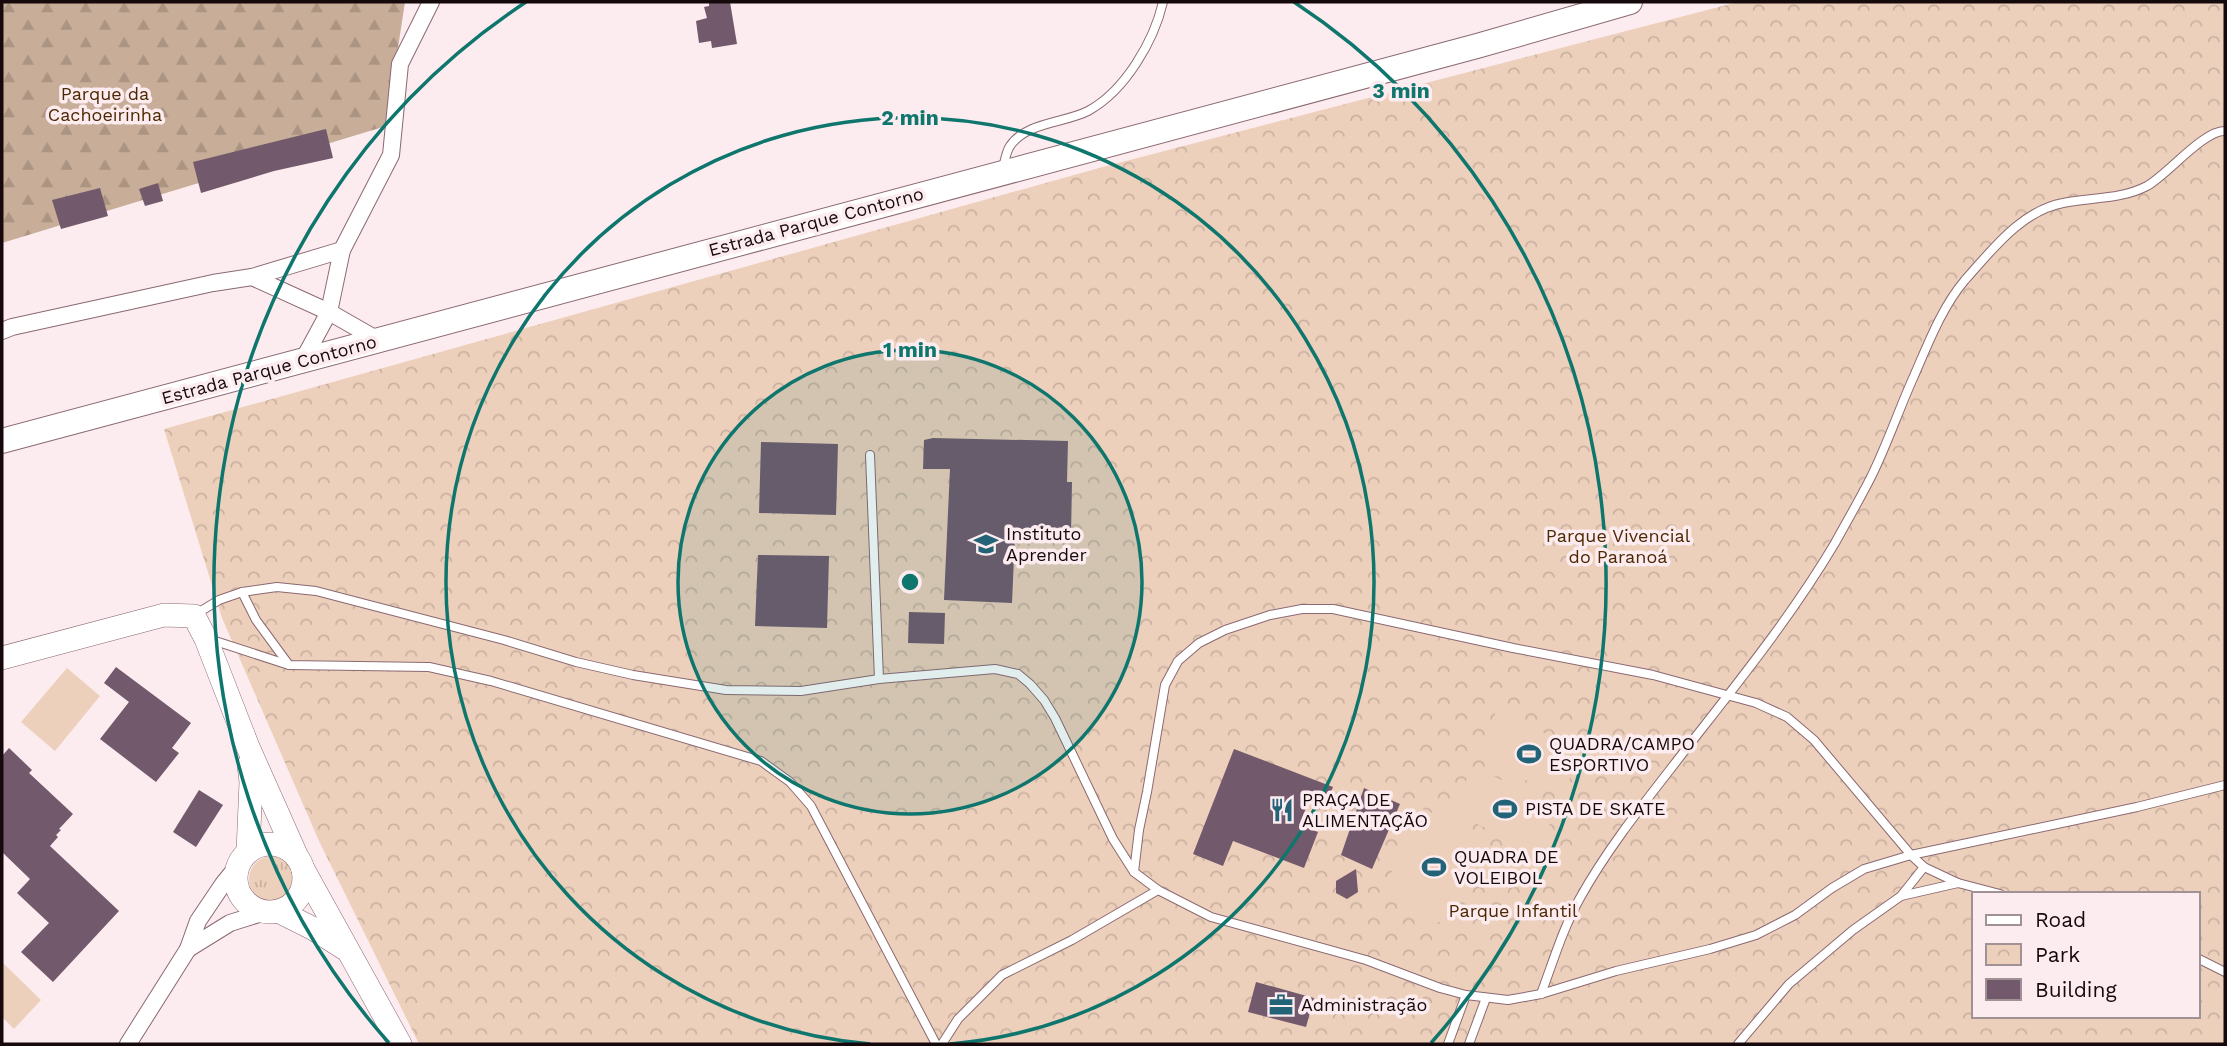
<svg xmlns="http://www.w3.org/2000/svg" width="2227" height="1046" font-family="'Work Sans',sans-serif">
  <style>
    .grass { fill: url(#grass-tufts) }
    .forest { fill: url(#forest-firs) }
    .park { fill: url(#park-crowns); fill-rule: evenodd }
    .pitch { fill: #edd0bb }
    .building { fill: #72596b }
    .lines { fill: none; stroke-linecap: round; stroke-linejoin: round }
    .lane-casing { stroke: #8b6971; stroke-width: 10 }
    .street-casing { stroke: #8b6971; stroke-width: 18 }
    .secondary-casing { stroke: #8b6971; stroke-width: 24 }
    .primary-casing { stroke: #8b6971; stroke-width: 26 }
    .lane { stroke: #fff; stroke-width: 8 }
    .street { stroke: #fff; stroke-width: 16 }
    .secondary { stroke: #fff; stroke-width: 23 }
    .primary { stroke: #fff; stroke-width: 24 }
    .ring { fill: none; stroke: #0f766e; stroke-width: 3.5 }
    .labels { text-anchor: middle; stroke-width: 7; stroke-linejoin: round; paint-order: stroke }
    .park-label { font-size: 18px; fill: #4d2802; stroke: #fcecef }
    .street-label { font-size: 18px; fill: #16090c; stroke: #fcecef }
    .poi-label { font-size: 18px; fill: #16090c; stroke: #fcecef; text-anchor: start }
    .centre { fill: #0f766e; stroke: #fcecef; stroke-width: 3.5 }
    .ring-label { font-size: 21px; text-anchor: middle; font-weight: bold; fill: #0f766e; stroke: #fcecef; stroke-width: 7; stroke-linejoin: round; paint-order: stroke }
  </style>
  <defs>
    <pattern id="grass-tufts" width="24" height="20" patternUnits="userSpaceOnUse" patternTransform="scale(1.75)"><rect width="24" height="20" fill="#edd0bb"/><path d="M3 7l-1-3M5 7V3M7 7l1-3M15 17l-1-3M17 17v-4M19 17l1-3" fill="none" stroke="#cab1a0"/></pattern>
    <pattern id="forest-firs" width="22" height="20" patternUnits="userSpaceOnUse" patternTransform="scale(1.75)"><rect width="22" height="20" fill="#c8ad98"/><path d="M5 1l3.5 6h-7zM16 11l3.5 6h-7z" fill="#ab9482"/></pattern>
    <pattern id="park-crowns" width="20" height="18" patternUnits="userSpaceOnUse" patternTransform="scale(1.75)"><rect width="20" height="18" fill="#edd0bb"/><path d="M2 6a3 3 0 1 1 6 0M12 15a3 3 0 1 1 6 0" fill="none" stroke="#cab1a0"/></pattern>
  </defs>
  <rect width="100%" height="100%" fill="#fcecef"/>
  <!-- grass -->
  <circle class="grass" cx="272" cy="879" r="23"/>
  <!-- forest -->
  <path class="forest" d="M 2,2 L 405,2 L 386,126 L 2,243 Z"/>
  <!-- park -->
  <path class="park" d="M 1738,2 L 2225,2 L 2225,1044 L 419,1044 L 319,841 L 222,618 L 164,429 L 1099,168 ZM 1973,894 L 2197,894 L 2197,1016 L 1973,1016 Z"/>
  <!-- pitch -->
  <g class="pitch">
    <path d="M 67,668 L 100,696 L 55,751 L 21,722 Z"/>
    <path d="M 1496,712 L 1582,750 L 1562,796 L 1476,758 Z"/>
    <path d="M 1472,767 L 1558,805 L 1538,851 L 1452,813 Z"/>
    <path d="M 1419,807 L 1488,838 L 1450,927 L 1381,897 Z"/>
    <path d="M 2,962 L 41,1000 L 14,1029 L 2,1017 Z"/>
  </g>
  <!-- building -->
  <g class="building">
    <path d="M 709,2 L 730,2 L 737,44 L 712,48 L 711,41 L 699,43 L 696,21 L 707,18 L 704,7 L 709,6 Z"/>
    <path d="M 326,129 L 333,158 L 274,171 L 201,193 L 193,162 Z"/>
    <path d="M 158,183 L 163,201 L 145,206 L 139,189 Z"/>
    <path d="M 100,188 L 108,216 L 61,229 L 52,200 Z"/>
    <path d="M 933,438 L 1068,441 L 1067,482 L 1072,482 L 1071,535 L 1015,534 L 1012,603 L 944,600 L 950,469 L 923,469 L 924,440 Z"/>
    <path d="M 761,442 L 838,444 L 836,515 L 759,513 Z"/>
    <path d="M 758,555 L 829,556 L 827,628 L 755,626 Z"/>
    <path d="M 909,612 L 945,613 L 944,644 L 908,643 Z"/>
    <path d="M 116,667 L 191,723 L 172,748 L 179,753 L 156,782 L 100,739 L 129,702 L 104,683 Z"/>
    <path d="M 9,748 L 32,770 L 29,773 L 73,814 L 59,829 L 61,830 L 56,835 L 58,837 L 50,846 L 119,911 L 53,982 L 21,952 L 49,923 L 17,893 L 30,879 L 2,852 L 2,756 Z"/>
    <path d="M 1234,749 L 1333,787 L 1327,802 L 1311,796 L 1299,825 L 1318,832 L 1304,868 L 1233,841 L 1223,866 L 1193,854 Z"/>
    <path d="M 1364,788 L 1400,804 L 1372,869 L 1341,855 Z"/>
    <path d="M 199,790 L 223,805 L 196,847 L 173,832 Z"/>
    <path d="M 1356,869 L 1358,892 L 1347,899 L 1336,893 L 1336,881 Z"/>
    <path d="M 1256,982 L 1314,998 L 1306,1027 L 1248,1012 Z"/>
  </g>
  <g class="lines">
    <!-- lane casing -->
    <g class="lane-casing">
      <g id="lane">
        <path d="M 1003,167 C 1005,161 1006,152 1010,146 C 1026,122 1065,123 1088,111 C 1125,91 1154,41 1163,2"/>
        <path d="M 870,455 L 879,679"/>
        <path d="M 242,592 L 256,620 L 289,665 L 429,667 L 491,681 L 761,761 L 790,782 L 811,806 L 936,1044"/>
        <path d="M 196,614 L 219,600 L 242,592 L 277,587 L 316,591 L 504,640 L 576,662 L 633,675 L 726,690 L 801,691 L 879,679 L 995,669 L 1018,674 L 1030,684 L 1044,700 L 1055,718 L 1113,839 L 1134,872 L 1158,890 L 1211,917 L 1366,960 L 1440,988 L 1466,995 L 1508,1000 L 1541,994 L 1616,971 L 1710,949 L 1756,935 L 1795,915 L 1832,888 L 1864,869 L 1911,855 L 2137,807 L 2225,785"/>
        <path d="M 209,639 L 289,665"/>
        <path d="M 1134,872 L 1139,830 L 1147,792 L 1165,685 L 1178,661 L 1199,643 L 1225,630 L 1270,615 L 1302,609 L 1333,609 L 1513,648 L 1653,675 L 1756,703 L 1787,717 L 1814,740 L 1911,855 L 1924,867 L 1958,883"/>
        <path d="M 1901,896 L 1924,867"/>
        <path d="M 2197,958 L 2225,972"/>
        <path d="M 1541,994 C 1553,962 1563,928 1580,898 C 1605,853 1637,812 1669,771 C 1726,697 1787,624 1835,543 C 1847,521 1860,499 1871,477 C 1887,445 1899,409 1914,376 C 1928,344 1942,307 1965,280 C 1992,250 2021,211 2063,203 C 2091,197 2120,200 2147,186 C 2168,174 2204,130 2225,131"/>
        <path d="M 942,1044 L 958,1019 L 1002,975 L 1072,940 L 1158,890"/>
        <path d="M 1448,1044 L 1466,995"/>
        <path d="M 1469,1044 L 1486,998"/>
        <path d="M 1738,1044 L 1789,984 L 1853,930 L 1901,896 L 1958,883 L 2000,894"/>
      </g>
    </g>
    <!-- street casing -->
    <g class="street-casing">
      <g id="street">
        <path d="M 252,277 L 329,312 L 378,340"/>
        <path d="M 2,331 L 12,327 L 213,283 L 252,277 L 342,250"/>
        <path d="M 303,360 L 329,312 L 342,250 L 391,155 L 400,64 L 431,2"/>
        <path d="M 188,949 L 230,923 L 265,912"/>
        <path d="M 128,1044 L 188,949 L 198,921 L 223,884 L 240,863"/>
      </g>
    </g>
    <!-- secondary casing -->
    <g class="secondary-casing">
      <g id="secondary">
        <path d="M 2,658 L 164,615 L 194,616 L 206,639 L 248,747 L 297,857"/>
        <circle cx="270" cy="878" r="34"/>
        <path d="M 248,852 L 251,782 L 249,765"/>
        <path d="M 303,869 L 400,1044"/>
        <path d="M 278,911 L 314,929 L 344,948"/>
      </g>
    </g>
    <!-- primary casing -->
    <g class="primary-casing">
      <path id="primary" d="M 2,441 L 1477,46 L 1630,2"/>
    </g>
    <!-- lane -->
    <use href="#lane" class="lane"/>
    <!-- street -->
    <use href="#street" class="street"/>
    <!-- secondary -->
    <use href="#secondary" class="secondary"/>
    <!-- primary -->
    <use href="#primary" class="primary"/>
  </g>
  <!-- distance rings -->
  <circle cx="910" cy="582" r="232" fill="#0f766e" fill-opacity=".12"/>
  <g class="ring">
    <circle cx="910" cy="582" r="232"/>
    <path d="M870 1044A464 464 0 1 1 950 1044"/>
    <path d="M389 1043A695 695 0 0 1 526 2M1294 2A695 695 0 0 1 1431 1043"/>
  </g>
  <!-- icons -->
  <defs>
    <g id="school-bare" transform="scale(1.89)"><path d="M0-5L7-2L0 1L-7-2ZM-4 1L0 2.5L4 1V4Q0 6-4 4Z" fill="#236378" stroke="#fcecef" stroke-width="2.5" paint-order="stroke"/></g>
    <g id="stadium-bare" transform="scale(1.89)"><path d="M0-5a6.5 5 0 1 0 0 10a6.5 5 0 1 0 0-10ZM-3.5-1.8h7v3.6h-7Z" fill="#236378" stroke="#fcecef" stroke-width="2.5" paint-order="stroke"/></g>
    <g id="restaurant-bare" transform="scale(1.89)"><path d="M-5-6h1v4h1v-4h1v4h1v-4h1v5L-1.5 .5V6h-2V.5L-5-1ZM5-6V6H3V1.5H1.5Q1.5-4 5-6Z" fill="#236378" stroke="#fcecef" stroke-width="2.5" paint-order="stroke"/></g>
    <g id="office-bare" transform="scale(1.89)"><path d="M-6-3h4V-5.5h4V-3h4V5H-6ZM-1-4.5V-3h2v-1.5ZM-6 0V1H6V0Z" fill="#236378" stroke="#fcecef" stroke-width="2.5" paint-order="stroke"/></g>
  </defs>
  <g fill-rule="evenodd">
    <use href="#school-bare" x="986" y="544"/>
    <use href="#stadium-bare" x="1529" y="754"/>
    <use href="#stadium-bare" x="1505" y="809"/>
    <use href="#restaurant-bare" x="1282" y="810"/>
    <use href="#stadium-bare" x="1434" y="867"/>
    <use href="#office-bare" x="1281" y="1005"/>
  </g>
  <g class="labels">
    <!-- park labels -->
    <g class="park-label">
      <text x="105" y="100">Parque da<tspan x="105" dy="21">Cachoeirinha</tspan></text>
      <text x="1618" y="542">Parque Vivencial<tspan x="1618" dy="21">do Paranoá</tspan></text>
      <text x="1513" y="917">Parque Infantil</text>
    </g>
    <!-- street labels -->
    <g class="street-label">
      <text transform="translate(816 222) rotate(-15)" y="6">Estrada Parque Contorno</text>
      <text transform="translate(269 370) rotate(-15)" y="6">Estrada Parque Contorno</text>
    </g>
    <!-- poi labels -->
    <g class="poi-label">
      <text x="1006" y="540">Instituto<tspan x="1006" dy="21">Aprender</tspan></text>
      <text x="1549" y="750">QUADRA/CAMPO<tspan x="1549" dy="21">ESPORTIVO</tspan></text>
      <text x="1302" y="806">PRAÇA DE<tspan x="1302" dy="21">ALIMENTAÇÃO</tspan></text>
      <text x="1525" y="815">PISTA DE SKATE</text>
      <text x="1454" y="863">QUADRA DE<tspan x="1454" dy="21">VOLEIBOL</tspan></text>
      <text x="1301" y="1011">Administração</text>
    </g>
  </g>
  <circle cx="910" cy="582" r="10" class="centre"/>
  <g class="ring-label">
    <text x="1401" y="98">3 min</text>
    <text x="910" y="125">2 min</text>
    <text x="910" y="357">1 min</text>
  </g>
  <!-- border -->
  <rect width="2227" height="1046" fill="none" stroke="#16090c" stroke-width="7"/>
  <!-- legend -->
  <rect x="1972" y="892" width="228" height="126" fill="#fcecef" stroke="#a09194" stroke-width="2"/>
  <rect x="1986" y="915" width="35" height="10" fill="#ffffff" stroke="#a09194" stroke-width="2"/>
  <text x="2035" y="927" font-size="21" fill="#16090c">Road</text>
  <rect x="1986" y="944" width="35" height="21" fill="url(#park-crowns)" stroke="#a09194" stroke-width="2"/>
  <text x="2035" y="962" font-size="21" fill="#16090c">Park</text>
  <rect x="1986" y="979" width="35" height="21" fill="#72596b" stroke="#a09194" stroke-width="2"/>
  <text x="2035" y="997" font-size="21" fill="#16090c">Building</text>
</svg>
